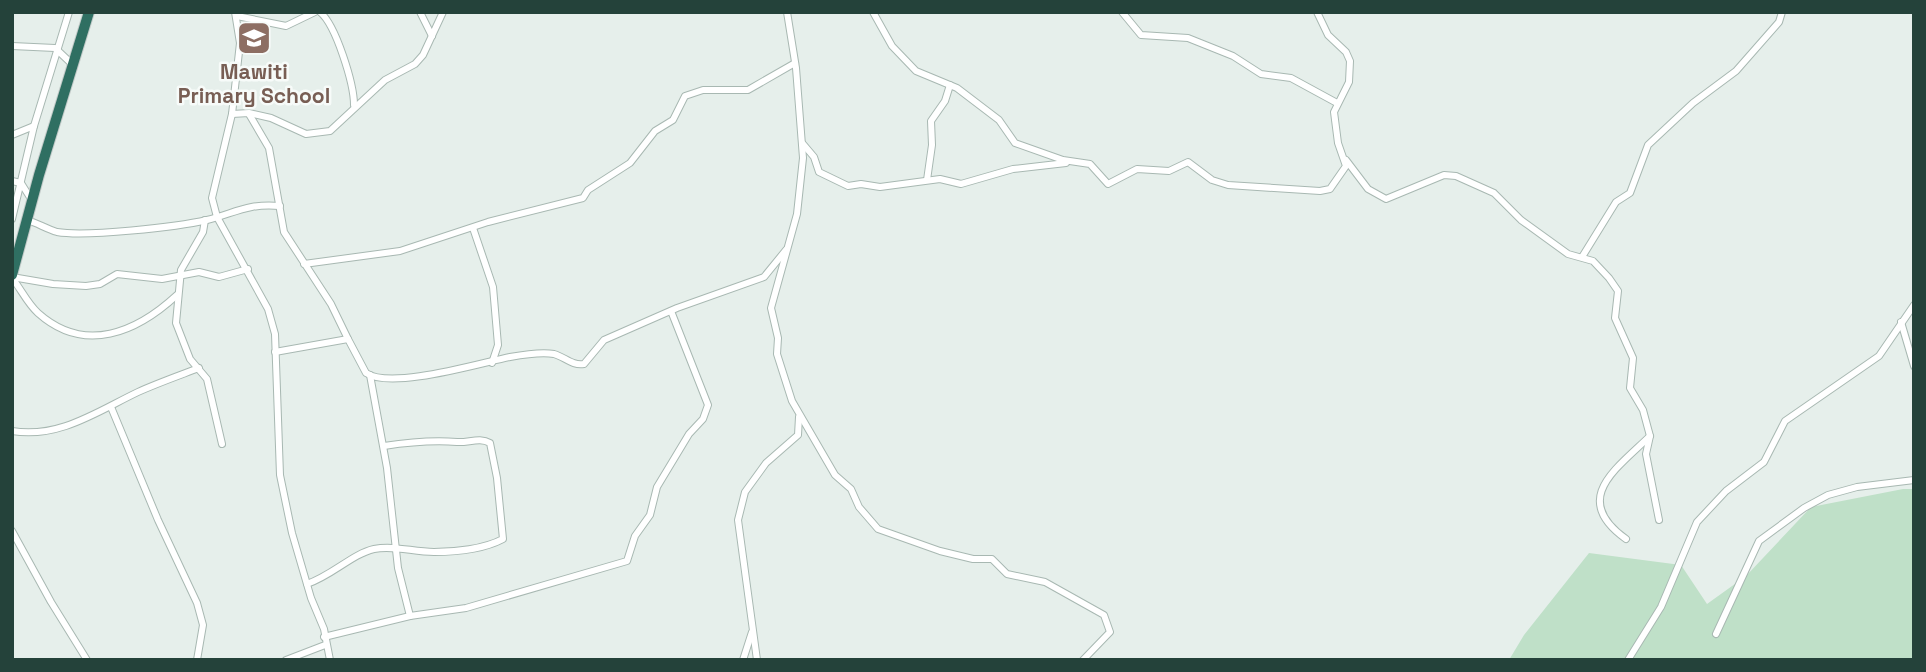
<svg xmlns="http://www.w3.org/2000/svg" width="1926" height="672" font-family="'Space Grotesk',sans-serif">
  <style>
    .green { fill: #bfe0c8 }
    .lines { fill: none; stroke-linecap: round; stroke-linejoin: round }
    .street-casing { stroke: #a8b8b2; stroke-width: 8 }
    .highway-casing { stroke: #c2cac8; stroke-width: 12 }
    .street { stroke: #fff; stroke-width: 6 }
    .highway { stroke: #2f6f62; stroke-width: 10 }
    .labels { text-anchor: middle; stroke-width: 5; stroke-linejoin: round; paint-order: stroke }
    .education-label { font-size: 21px; font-weight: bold; fill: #785e54; stroke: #f7fbf9 }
  </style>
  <rect width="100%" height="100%" fill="#e6efeb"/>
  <!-- green -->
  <path class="green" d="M 1903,489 L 1914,489 L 1914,660 L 1509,660 L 1524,635 L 1589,553 L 1681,565 L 1707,604 L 1746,576 L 1811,507 Z"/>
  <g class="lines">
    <!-- street casing -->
    <g class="street-casing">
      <g id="street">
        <path d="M 235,12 L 240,43 L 232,114 L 212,198 L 217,217 L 268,309 L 275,334 L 280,475 L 292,533 L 311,598 L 324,629 L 330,660"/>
        <path d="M 320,12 C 336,25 354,84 354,105"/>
        <path d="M 420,12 L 432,36"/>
        <path d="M 787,12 L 796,68 L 803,158 L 797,214 L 771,308 L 778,338 L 777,354 L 792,401 L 835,475 L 851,489 L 859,507 L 878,529 L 940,551 L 973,559 L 992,559 L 1007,574 L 1045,582 L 1104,615 L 1110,632 L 1083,660"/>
        <path d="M 873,12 L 892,46 L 916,71 L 957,88 L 999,120 L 1015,143 L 1063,160 L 1090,164 L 1108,184 L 1137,169 L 1169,171 L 1188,162 L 1212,180 L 1228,185 L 1320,191 L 1330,189 L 1346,166 L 1338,143 L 1334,112 L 1349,82 L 1350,61 L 1346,52 L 1328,35 L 1317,12"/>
        <path d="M 1122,12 L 1141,35 L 1188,38 L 1233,56 L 1261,74 L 1291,78 L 1337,103"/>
        <path d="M 237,16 L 286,26 L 315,12"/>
        <path d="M 12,46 L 55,48 L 72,64"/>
        <path d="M 232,114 L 249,113 L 271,118 L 306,134 L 330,131 L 385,80 L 415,64 L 423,55 L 443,12"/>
        <path d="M 249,114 L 269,148 L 284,232 L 331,304 L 348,339"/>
        <path d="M 12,135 L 34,126"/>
        <path d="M 803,144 L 814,157 L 819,172 L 848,186 L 861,184 L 880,187 L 940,179 L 961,184 L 1013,169 L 1066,163"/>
        <path d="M 1346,160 L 1368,189 L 1386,199 L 1444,175 L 1456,176 L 1494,193 L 1521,220 L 1568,254 L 1593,261 L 1609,278 L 1618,291 L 1615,318 L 1633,358 L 1630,388 L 1643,410 L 1650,436 L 1646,454 L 1659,520"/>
        <path d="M 927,180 L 932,145 L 931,121 L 945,101 L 950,85"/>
        <path d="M 12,181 L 21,183 L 31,199"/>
        <path d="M 12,219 L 34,126 L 69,12"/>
        <path d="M 27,220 C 37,223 47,229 57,232 C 86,237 177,227 207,220 C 235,213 248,203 280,206"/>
        <path d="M 205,220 L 203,232 L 181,270 L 176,323 L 190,359 L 207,379 L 222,444"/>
        <path d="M 473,228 L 493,287 L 498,345 L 492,363"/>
        <path d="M 1582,257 L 1616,202 L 1630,193 L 1648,145 L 1693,103 L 1736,71 L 1779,22 L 1782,12"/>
        <path d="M 304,264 L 400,251 L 488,222 L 583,198 L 588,190 L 630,163 L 655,131 L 673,120 L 685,96 L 703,90 L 748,90 L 795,63"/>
        <path d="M 12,277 L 53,284 L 86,286 L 100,284 L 117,274 L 162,279 L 199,272 L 219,277 L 248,269"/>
        <path d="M 12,278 C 21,289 27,303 38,313 C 85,355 137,332 177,295"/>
        <path d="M 1901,322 L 1914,366"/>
        <path d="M 275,352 L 348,339 L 366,373 C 391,390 480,363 510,357 C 521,355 543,352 554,354 C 565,357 572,366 584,364 L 604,340 L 677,308 L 764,277 L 786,250"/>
        <path d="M 370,375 L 387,468 L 398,568 L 410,616"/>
        <path d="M 111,407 L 158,520 L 197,603 L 203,625 L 197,660"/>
        <path d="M 12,431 C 59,439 98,411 138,392 C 158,383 178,376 199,368"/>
        <path d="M 12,531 L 51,602 L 87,660"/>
        <path d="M 1626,539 C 1570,499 1616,469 1650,436"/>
        <path d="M 307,584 C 333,575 352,554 374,549 C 394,545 413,552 434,552 C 455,552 484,549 503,539 L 497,478 L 490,443 C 480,437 468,443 457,442 C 431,440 410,442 384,446"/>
        <path d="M 1716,634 L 1759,541 L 1804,508 L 1828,495 L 1857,487 L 1914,480"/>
        <path d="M 324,637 L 410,616 L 466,608 L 627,561 L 635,536 L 650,515 L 657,487 L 689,434 L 703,419 L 708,405 L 671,311"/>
        <path d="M 286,660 L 325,645"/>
        <path d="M 743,660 L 752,632"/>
        <path d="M 757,660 L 738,520 L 745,492 L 766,463 L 798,435 L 799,417"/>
        <path d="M 1628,660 L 1661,607 L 1697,522 L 1726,491 L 1764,462 L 1785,421 L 1879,356 L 1914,305"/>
      </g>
    </g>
    <!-- highway casing -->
    <g class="highway-casing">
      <path id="highway" d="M 12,275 L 39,175 L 89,12"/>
    </g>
    <!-- street -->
    <use href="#street" class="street"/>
    <!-- highway -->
    <use href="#highway" class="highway"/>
  </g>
  <!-- icons -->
  <defs>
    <g id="school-square" transform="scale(1.75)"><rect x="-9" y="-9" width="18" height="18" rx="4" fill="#8d6e63" stroke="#f7fbf9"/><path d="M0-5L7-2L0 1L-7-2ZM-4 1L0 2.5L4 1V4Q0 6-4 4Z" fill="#fff"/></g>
  </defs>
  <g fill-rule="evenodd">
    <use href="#school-square" x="254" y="38"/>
  </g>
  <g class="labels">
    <!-- education labels -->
    <g class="education-label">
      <text x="254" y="79">Mawiti<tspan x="254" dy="24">Primary School</tspan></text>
    </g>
  </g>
  <!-- border -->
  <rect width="1926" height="672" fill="none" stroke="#24423a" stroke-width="28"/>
</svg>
